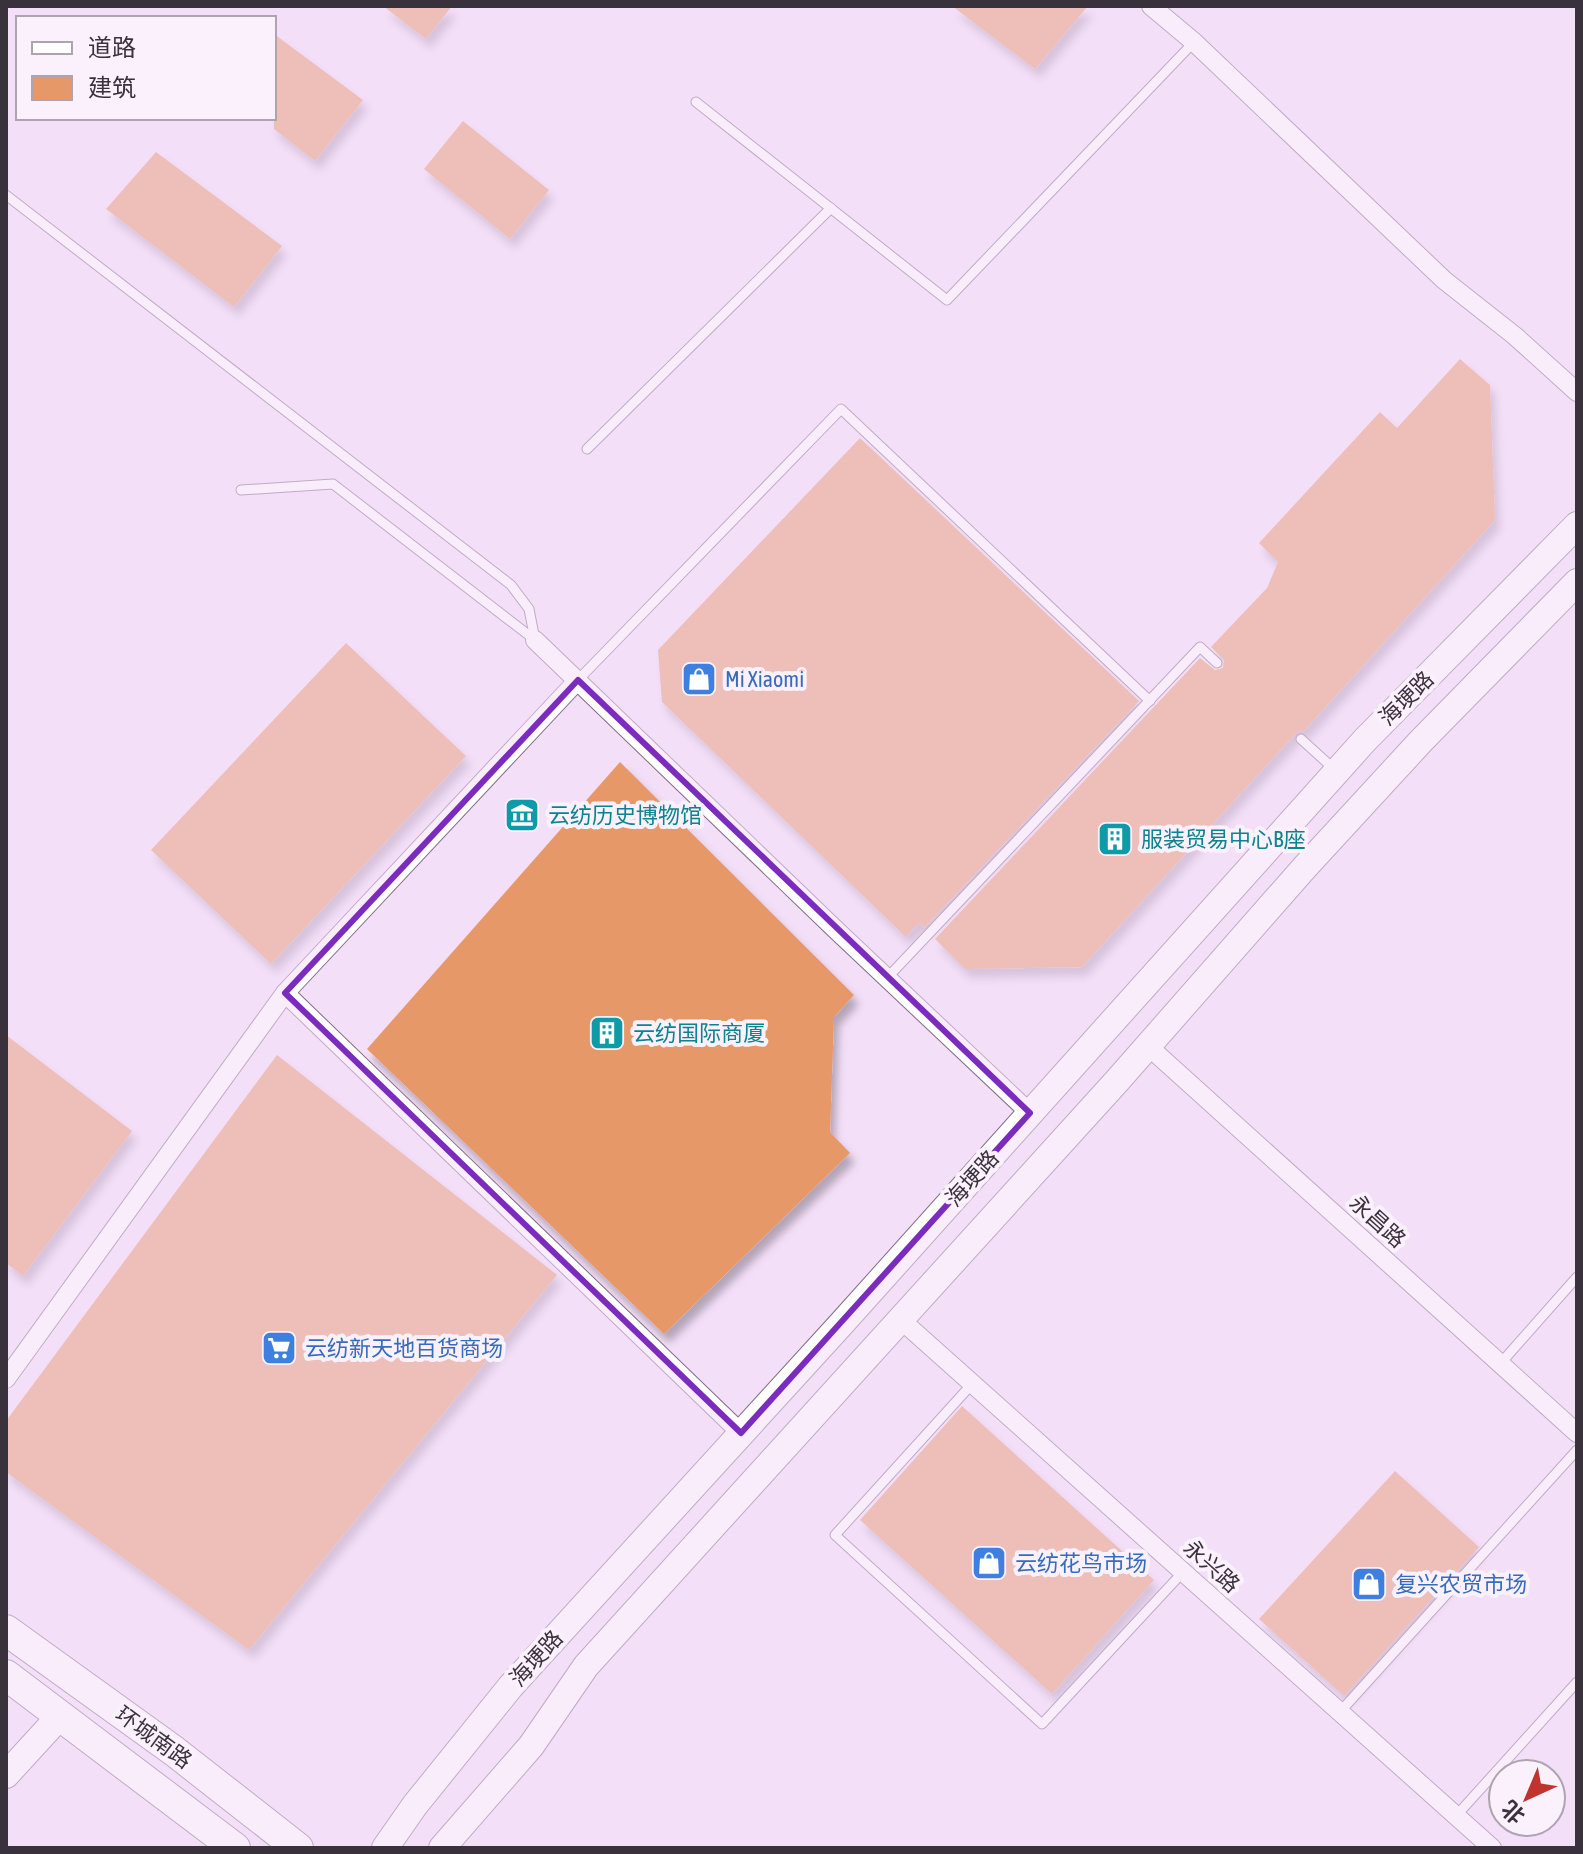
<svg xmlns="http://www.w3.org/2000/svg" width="1583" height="1854" font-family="'Asap Condensed','Noto Sans SC',sans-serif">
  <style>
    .building { fill: #e79868; filter: url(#shadow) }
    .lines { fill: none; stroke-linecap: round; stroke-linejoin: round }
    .lane-casing { stroke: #806d84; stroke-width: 11 }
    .street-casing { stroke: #806d84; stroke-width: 20 }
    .secondary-casing { stroke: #806d84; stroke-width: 28 }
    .primary-casing { stroke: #806d84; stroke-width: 32 }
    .lane { stroke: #fff; stroke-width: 9 }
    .street { stroke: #fff; stroke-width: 18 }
    .secondary { stroke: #fff; stroke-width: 26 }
    .primary { stroke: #fff; stroke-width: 30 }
    .marked { fill: none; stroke: #7b2cbf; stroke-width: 6; stroke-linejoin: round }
    .labels { text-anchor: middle; stroke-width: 8; stroke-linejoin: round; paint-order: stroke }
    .shop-label { font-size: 22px; fill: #366cbe; stroke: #faf1fc; text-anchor: start }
    .street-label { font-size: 22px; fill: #39313b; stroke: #faf1fc }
    .culture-label { font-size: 22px; fill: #0d838f; stroke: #faf1fc; text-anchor: start }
  </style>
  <defs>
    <filter id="shadow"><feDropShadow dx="5" dy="9" stdDeviation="4" flood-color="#0004"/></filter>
  </defs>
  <rect width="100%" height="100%" fill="#f4dff9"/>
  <!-- building -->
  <g class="building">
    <path d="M 383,6 L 452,6 L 426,39 Z"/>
    <path d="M 952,6 L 1088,6 L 1035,69 Z"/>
    <path d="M 274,34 L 363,100 L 315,161 L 274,129 Z"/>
    <path d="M 463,121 L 549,190 L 510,239 L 424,169 Z"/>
    <path d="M 156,152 L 282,246 L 234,307 L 106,209 Z"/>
    <path d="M 1460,359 L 1490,385 L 1495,520 L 1303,732 L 1301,730 L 1296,733 L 1082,967 L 965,969 L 935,939 L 1200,658 L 1215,670 L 1223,668 L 1224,660 L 1211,647 L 1267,588 L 1278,562 L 1259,543 L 1380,412 L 1397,428 Z"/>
    <path d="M 860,438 L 1139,701 L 924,928 L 919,923 L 906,937 L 662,702 L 658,650 Z"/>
    <path d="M 346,643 L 466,756 L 271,964 L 151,850 Z"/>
    <path d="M 620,762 L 854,995 L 834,1017 L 830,1132 L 850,1153 L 664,1334 L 367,1049 Z"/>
    <path d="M 6,1035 L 132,1131 L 23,1276 L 6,1263 Z"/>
    <path d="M 277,1055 L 557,1275 L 249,1650 L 6,1472 L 6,1421 Z"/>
    <path d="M 962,1406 L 1154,1580 L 1052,1694 L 860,1520 Z"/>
    <path d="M 1395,1471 L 1479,1547 L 1344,1696 L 1259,1619 Z"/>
  </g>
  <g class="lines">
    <!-- lane casing -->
    <g class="lane-casing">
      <g id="lane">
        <path d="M 696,102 L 947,300 L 1194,42"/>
        <path d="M 6,195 L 511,585 L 529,609 L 535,640"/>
        <path d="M 587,449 L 831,208"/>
        <path d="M 241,490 L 333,484 L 535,640"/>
        <path d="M 578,680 L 841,409 L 1150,701"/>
        <path d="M 1301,739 L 1334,769"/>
        <path d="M 887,978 L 1200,647 L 1217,663"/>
        <path d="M 1500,1364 L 1577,1277"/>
        <path d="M 972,1384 L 835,1535 L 1042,1724 L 1183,1572"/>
        <path d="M 1340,1712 L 1577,1450"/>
        <path d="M 1456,1816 L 1577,1682"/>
      </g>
    </g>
    <!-- street casing -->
    <g class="street-casing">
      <g id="street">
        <path d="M 1151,6 L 1194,42 L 1444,280 L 1515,336 L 1577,392"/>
        <path d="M 535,640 L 835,929 L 1030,1113"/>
        <path d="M 285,993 L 741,1433"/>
        <path d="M 1148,1046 L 1577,1433"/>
        <path d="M 900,1319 L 1492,1848"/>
        <path d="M 6,1379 L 285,993 L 578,680"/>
      </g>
    </g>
    <!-- secondary casing -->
    <g class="secondary-casing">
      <g id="secondary">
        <path d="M 6,1775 L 61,1715"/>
        <path d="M 385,1848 L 415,1805 L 511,1686 L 843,1322 L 1365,740 L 1577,525"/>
        <path d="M 442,1848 L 531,1746 L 586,1666 L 1117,1081 L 1305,867 L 1421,741 L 1577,582"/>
      </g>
    </g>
    <!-- primary casing -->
    <g class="primary-casing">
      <g id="primary">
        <path d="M 6,1630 L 174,1751 L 298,1848"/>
        <path d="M 6,1675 L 235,1848"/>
      </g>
    </g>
    <!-- lane -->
    <use href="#lane" class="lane"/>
    <!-- street -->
    <use href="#street" class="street"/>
    <!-- secondary -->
    <use href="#secondary" class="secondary"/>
    <!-- primary -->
    <use href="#primary" class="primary"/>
  </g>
  <!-- marked area -->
  <path d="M0 0H1583V1854H0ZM 578,680 L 1030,1113 L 741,1433 L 285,993 Z" fill="#f4dff9" fill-opacity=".55" fill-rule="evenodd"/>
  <path class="marked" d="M 578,680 L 1030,1113 L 741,1433 L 285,993 Z"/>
  <!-- icons -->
  <defs>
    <g id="shop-square" transform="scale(1.8)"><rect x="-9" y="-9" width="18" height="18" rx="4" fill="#3f7fe0" stroke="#faf1fc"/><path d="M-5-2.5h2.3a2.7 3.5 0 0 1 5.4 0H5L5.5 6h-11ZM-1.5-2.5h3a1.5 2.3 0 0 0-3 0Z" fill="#fff"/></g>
    <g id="museum-square" transform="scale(1.8)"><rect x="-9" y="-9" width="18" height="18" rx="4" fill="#0f9aa8" stroke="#faf1fc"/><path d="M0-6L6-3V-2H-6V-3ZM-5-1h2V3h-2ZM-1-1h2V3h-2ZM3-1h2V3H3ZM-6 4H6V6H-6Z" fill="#fff"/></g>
    <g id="building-square" transform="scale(1.8)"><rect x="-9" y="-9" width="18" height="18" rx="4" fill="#0f9aa8" stroke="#faf1fc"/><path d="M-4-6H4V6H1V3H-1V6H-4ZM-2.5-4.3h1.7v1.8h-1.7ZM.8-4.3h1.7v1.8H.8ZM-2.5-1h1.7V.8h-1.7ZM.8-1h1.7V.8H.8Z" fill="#fff"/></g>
    <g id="supermarket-square" transform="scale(1.8)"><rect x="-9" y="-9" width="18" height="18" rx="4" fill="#3f7fe0" stroke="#faf1fc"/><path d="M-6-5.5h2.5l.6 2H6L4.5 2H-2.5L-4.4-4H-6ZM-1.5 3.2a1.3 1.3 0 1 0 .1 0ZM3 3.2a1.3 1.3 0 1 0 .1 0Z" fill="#fff"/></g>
  </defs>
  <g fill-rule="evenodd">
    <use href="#shop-square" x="699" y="679"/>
    <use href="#museum-square" x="522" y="815"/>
    <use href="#building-square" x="1115" y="839"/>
    <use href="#building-square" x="607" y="1033"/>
    <use href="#supermarket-square" x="279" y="1348"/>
    <use href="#shop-square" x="989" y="1563"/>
    <use href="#shop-square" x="1369" y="1584"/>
  </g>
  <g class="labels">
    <!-- shop labels -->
    <g class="shop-label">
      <text x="725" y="687">Mi Xiaomi</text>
      <text x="305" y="1356">云纺新天地百货商场</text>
      <text x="1015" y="1571">云纺花鸟市场</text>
      <text x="1395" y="1592">复兴农贸市场</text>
    </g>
    <!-- street labels -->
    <g class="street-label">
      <text transform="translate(1406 698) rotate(-45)" y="8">海埂路</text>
      <text transform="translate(972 1178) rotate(-48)" y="8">海埂路</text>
      <text transform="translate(1378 1221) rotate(42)" y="8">永昌路</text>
      <text transform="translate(1212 1566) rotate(42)" y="8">永兴路</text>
      <text transform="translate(536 1658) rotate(-48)" y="8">海埂路</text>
      <text transform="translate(154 1737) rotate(36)" y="8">环城南路</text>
    </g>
    <!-- culture labels -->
    <g class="culture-label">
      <text x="548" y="823">云纺历史博物馆</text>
      <text x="1141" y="847">服装贸易中心B座</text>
      <text x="633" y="1041">云纺国际商厦</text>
    </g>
  </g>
  <!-- border -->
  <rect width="1583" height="1854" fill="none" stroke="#39313b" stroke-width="16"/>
  <!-- legend -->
  <rect x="16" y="16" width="260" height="104" fill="#faf1fc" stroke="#ada4af" stroke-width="2"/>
  <rect x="32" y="42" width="40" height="12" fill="#ffffff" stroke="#ada4af" stroke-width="2"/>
  <text x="88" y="56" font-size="24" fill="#39313b">道路</text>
  <rect x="32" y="76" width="40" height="24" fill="#e79868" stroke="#ada4af" stroke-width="2"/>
  <text x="88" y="96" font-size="24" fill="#39313b">建筑</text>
  <!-- north arrow -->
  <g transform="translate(1527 1798) rotate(224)"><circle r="38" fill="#faf1fc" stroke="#ada4af" stroke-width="2"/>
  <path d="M0-6L14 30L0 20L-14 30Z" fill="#c1332f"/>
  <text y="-12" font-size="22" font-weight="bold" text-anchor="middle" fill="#39313b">北</text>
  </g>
</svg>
